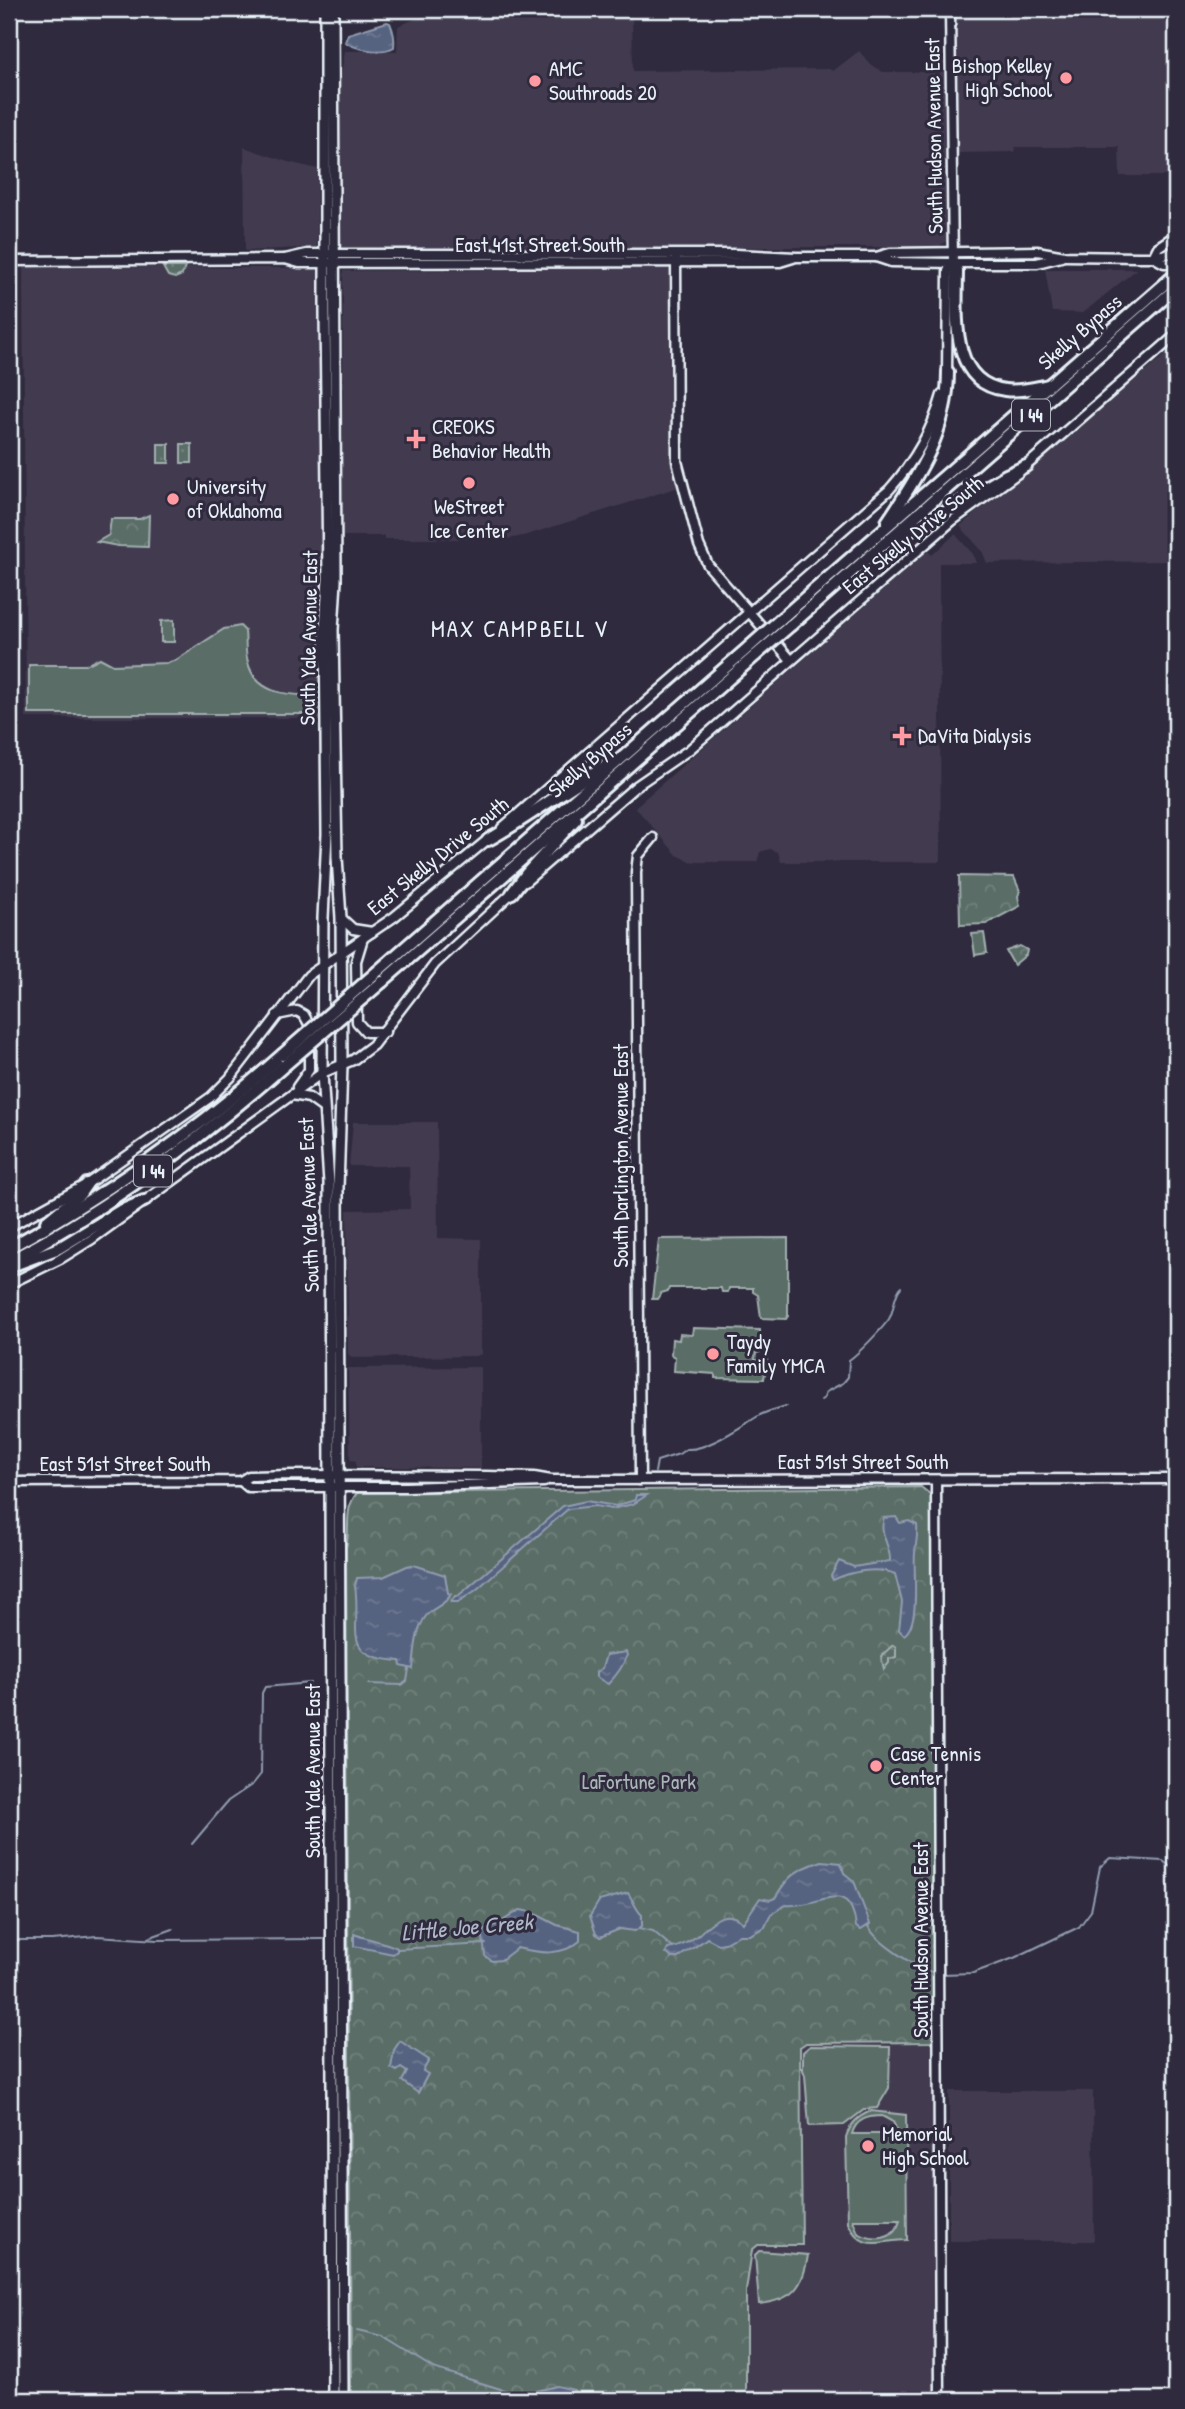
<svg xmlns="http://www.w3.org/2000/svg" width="1185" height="2409" font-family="'Patrick Hand',sans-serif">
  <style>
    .built { fill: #423a50 }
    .grass { fill: #5a6d66; stroke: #a1afaf; stroke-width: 2; fill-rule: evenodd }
    .forest { fill: url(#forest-crowns); stroke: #a1afaf; stroke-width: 2 }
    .garden { fill: url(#garden-dots); stroke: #a1afaf; stroke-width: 2 }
    .water { fill: url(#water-ripples); stroke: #919cb0; stroke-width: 2 }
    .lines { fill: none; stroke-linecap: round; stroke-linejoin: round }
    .stream { stroke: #919cb0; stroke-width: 2 }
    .secondary-casing { stroke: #e8f1f8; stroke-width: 13 }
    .primary-casing { stroke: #e8f1f8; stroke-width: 14 }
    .highway-casing { stroke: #e8f1f8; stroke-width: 16 }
    .secondary { stroke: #2f2a3d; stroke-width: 8 }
    .primary { stroke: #2f2a3d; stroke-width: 9 }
    .highway { stroke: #2f2a3d; stroke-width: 10 }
    .highway-bridge-casing { stroke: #e8f1f8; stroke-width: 16; stroke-linecap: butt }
    .highway-bridge { stroke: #2f2a3d; stroke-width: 10 }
    .poi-dot { fill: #ff9aa2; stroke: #2f2a3d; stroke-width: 2.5 }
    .labels { text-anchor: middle; stroke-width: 6; stroke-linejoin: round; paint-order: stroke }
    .shield { fill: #2f2a3d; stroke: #b0b5c0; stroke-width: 2 }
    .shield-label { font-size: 19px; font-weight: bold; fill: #e8f1f8 }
    .poi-label { font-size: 21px; fill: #e8f1f8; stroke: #2f2a3d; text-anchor: start }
    .street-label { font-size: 21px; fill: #e8f1f8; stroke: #2f2a3d }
    .park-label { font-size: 21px; fill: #a8b6b6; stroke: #2f2a3d }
    .neighbourhood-label { font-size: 23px; letter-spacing: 2px; fill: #e8f1f8; stroke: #2f2a3d }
    .water-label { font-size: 23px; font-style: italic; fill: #aeb8c8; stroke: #2f2a3d }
  </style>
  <defs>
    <pattern id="forest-crowns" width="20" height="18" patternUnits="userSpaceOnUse" patternTransform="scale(1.75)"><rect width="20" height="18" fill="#5a6d66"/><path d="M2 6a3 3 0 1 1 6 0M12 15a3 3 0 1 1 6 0" fill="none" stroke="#72827d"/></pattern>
    <pattern id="garden-dots" width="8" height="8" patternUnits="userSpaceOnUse" patternTransform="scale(1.75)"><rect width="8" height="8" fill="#5a6d66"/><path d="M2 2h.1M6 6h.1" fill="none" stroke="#72827d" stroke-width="1.8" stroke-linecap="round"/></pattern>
    <pattern id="water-ripples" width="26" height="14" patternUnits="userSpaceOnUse" patternTransform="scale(1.75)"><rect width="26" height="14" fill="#576380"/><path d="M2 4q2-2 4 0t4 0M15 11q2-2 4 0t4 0" fill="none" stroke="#6f7a93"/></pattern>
  </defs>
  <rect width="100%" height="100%" fill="#2f2a3d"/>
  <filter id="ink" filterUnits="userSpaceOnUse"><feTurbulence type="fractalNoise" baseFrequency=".0143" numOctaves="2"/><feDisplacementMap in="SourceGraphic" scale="14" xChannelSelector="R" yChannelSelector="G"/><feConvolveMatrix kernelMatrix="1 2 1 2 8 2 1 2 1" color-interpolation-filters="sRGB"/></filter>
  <g filter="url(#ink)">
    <!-- built -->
    <g class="built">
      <path d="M 440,9 L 632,9 L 633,71 L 829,69 L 833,71 L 859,51 L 871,65 L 883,72 L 945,72 L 946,242 L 937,247 L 341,248 L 337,244 L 338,176 L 341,157 L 341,75 L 345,51 L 397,51 L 398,26 Z"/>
      <path d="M 956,9 L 1176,9 L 1176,176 L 1120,176 L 1119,147 L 1015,147 L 1015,152 L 958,153 Z"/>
      <path d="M 244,147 L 288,162 L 318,169 L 317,247 L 245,251 Z"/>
      <path d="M 494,266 L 667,267 L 669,270 L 671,459 L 679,487 L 527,535 L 509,539 L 385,539 L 385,536 L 343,536 L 340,502 L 343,501 L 343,271 L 487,270 Z"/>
      <path d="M 23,267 L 316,268 L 320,274 L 323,492 L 320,506 L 323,575 L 320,629 L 321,718 L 26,718 Z"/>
      <path d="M 1045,269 L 1137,269 L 1083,313 L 1052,312 Z"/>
      <path d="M 1176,346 L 1176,561 L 987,563 L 982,551 L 960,526 Z"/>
      <path d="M 955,534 L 973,554 L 976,563 L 939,563 L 941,859 L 938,862 L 781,862 L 778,852 L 770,849 L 760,852 L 757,862 L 692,862 L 677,855 L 635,807 L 928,551 L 932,555 Z"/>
      <path d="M 353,1122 L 437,1122 L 438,1238 L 481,1239 L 481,1354 L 477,1356 L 352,1358 L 348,1354 L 347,1210 L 410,1209 L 409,1166 L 349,1166 Z"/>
      <path d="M 481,1367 L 481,1468 L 356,1467 L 356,1461 L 350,1460 L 348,1368 Z"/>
      <path d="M 934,2042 L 935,2400 L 746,2400 L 746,2291 L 752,2250 L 758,2245 L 802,2245 L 800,2047 L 805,2043 Z"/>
      <path d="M 949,2091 L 1093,2091 L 1094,2241 L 949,2241 Z"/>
    </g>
    <!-- grass -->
    <g class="grass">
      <path d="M 174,620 L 174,642 L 161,642 L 161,621 Z"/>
      <path d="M 240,626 L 245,631 C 246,640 245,649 247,658 C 253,694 287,696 317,695 L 317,714 L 29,714 L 29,665 L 86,665 L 100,658 L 113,665 L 167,663 L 176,660 L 224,629 Z"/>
      <path d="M 984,933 L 987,953 L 975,955 L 972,934 Z"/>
      <path d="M 788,1238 L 788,1316 L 786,1319 L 761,1318 L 758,1295 L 753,1292 L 753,1288 L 729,1288 L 728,1292 L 722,1292 L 721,1288 L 669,1288 L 668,1291 L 661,1293 L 657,1299 L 652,1299 L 659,1239 Z"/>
      <path d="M 693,1328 L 760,1330 L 760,1352 L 756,1353 L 755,1360 L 767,1360 L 764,1379 L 715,1378 L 715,1374 L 674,1371 L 675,1357 L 671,1355 L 672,1339 L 679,1340 L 680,1334 L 692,1335 Z"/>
      <path d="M 810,2046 L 890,2047 L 889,2088 L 877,2108 L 865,2109 L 844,2125 L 809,2126 L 805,2075 L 803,2070 L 803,2052 Z"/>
      <path d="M 871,2111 L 906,2115 L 907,2240 C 880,2240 863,2254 848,2223 L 846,2137 C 851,2123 857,2117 871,2111 ZM 882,2116 L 893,2122 L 899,2134 L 852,2134 C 856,2119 868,2116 882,2116 ZM 853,2220 L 900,2220 C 895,2241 874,2242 858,2233 Z"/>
      <path d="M 759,2251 L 808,2255 C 803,2288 793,2300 759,2304 L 755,2255 Z"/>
    </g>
    <!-- forest -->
    <g class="forest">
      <path d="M 149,515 L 148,547 L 118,546 L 97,542 L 109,535 L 111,519 L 140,519 Z"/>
      <path d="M 959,876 L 1014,877 L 1020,891 L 1018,896 L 1020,906 L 986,924 L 960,925 Z"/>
      <path d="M 1020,946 L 1027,950 L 1026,955 L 1014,965 L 1006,951 Z"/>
      <path d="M 921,1487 L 931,1495 L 934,2042 L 806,2043 L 800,2047 L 802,2245 L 758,2245 L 752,2250 L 746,2291 L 746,2400 L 351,2400 L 346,1548 C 351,1527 343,1510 357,1493 Z"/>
    </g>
    <!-- garden -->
    <g class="garden">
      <path d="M 163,267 L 185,267 L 182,275 L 175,278 L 168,276 Z"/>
      <rect x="158" y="444" width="11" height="19"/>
      <rect x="181" y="444" width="11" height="19"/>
      <path d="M 893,1645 L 896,1647 L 896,1657 L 889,1659 L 889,1663 L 884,1669 L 881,1656 Z"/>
    </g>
    <!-- water -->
    <g class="water">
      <path d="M 387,22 L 390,23 C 393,30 395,40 394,47 C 382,54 357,50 345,42 L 348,34 Z"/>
      <path d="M 636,1495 L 647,1495 L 633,1504 L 612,1509 L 595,1506 L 568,1509 L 476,1590 L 458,1602 L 451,1602 L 455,1596 L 458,1596 L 563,1506 L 586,1501 L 616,1506 L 635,1500 Z"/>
      <path d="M 896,1517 L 900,1523 L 909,1521 L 917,1525 C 918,1535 916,1543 915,1553 C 913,1571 921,1624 904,1635 L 899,1630 L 902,1602 L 895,1574 C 876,1566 850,1572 833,1580 L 831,1576 L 839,1561 L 854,1567 L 890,1561 C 891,1546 878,1533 884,1518 Z"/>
      <path d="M 414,1565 L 445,1575 L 448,1593 L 451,1594 C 444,1607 434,1606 426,1616 C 415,1631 415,1652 413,1669 L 401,1666 L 400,1661 C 338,1657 362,1629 355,1586 L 357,1578 L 383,1577 L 407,1566 Z"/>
      <path d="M 626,1652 L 627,1655 C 623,1667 617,1675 608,1684 L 596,1677 L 596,1672 L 602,1668 L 606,1655 Z"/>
      <path d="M 822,1861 L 841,1863 L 844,1873 L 854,1881 L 870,1924 L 861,1930 L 856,1927 C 850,1874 818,1909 786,1905 L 771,1914 L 765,1927 L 750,1935 L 739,1935 L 725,1943 L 718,1944 L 707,1938 C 698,1946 688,1950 678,1958 L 672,1958 L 666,1953 L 668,1949 C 680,1947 690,1942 699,1934 C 712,1922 726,1906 743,1923 L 760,1898 L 770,1900 L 775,1898 C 789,1874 796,1870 822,1861 Z"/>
      <path d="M 628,1893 C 633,1900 636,1910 642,1915 L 642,1926 L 635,1931 L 620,1929 L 600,1937 L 596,1934 L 590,1916 L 599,1901 Z"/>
      <path d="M 520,1910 L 532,1912 L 557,1925 L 580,1931 L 580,1941 C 561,1957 539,1953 517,1948 L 501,1960 L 492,1961 L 485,1956 L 483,1937 L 485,1929 L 496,1925 Z"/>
      <path d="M 354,1934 C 363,1938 392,1944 397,1948 L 397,1951 L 393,1954 L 354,1946 Z"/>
      <path d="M 400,2041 L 429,2060 L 423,2071 L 428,2074 L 418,2093 L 402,2081 L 407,2072 L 401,2068 L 397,2071 L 391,2068 L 394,2050 Z"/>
      <path d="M 557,2386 L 574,2390 L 575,2400 L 520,2400 L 525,2394 Z"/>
    </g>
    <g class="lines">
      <!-- stream -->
      <g class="stream">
        <path d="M 821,1400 L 824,1398 L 826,1392 L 843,1383 L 848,1377 L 849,1360 C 858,1354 883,1328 889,1319 C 895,1309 893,1296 901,1287"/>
        <path d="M 655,1472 L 657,1461 L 679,1454 L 686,1449 C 707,1451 741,1426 760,1415 C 768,1411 777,1409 786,1406"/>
        <path d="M 368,1684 L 402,1685 L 407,1681 L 409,1669"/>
        <path d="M 192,1844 L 228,1801 L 253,1784 L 261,1774 L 262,1693 L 265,1687 L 310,1683"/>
        <path d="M 868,1926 C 876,1942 918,1970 936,1973"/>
        <path d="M 639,1928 L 653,1931 L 673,1948"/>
        <path d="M 148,1938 L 173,1929"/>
        <path d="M 9,1940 L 52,1940 L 97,1936 L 157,1940 L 323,1939"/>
        <path d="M 397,1949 L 486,1944"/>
        <path d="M 942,1974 L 973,1973 L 1014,1958 L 1079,1927 L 1091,1911 L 1100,1867 L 1110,1858 L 1163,1861 L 1176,1871"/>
        <path d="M 357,2331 L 383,2337 L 433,2368 L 507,2391 L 520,2399"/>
      </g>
      <!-- secondary casing -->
      <g class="secondary-casing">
        <g id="secondary">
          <path d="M 876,257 L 891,262 L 953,263 L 1037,263 L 1061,257"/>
          <path d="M 1153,257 L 1158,247 L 1176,235"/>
          <path d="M 1153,257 L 1164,263 L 1176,263"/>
          <path d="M 676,258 L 677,461 L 699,545 L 708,565 L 791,660"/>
          <path d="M 285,259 L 307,254 L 736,254 L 796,257 L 876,257 L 890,253 L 1037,251 L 1065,256 L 1139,257 L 1153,257 L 1176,252"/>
          <path d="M 9,261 L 285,259 L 299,263 L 780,262 L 793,258"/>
          <path d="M 947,375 L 948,271 L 953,263 L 950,9"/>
          <path d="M 502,828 L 889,490 C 914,462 932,431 942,395"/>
          <path d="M 525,882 L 636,786 L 690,749 L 952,521 L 1018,473 L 1176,335"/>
          <path d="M 341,918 L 353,929 L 372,932"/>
          <path d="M 363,938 L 356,961 L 357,1022 L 366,1032 L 385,1032"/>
          <path d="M 277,1015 L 297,1011 L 304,1015 L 309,1024 L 309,1070 L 297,1087"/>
          <path d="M 292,1095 L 309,1098 L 323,1108"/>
          <path d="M 9,1227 L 87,1184 L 211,1097 L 230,1078 L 309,975 L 394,917 L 492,836"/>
          <path d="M 9,1284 L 60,1259 L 92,1239 L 322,1073 L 353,1060 L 373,1045 L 435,964 L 515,890"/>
          <path d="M 640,1480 L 636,872 L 638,856 L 653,838"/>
          <path d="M 936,1480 L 940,2400"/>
          <path d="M 241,1481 L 248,1487 L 407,1487 L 544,1482"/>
          <path d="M 9,1482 L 241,1481 L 249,1476 L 292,1475 L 487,1476 L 534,1477 L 551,1480 L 1176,1479"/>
        </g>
      </g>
      <!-- primary casing -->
      <g class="primary-casing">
        <g id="primary">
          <path d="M 325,9 L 325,313 L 328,578 L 325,629 L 327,834 L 323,918 L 322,1073 L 329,1183 L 333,2400"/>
          <path d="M 333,9 L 336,581 L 333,630 L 334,691 L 337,857 L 341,918 L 342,1065 L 338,1188 L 343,2400"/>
        </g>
      </g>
      <!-- highway casing -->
      <g class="highway-casing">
        <g id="highway">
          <path d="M 953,263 L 957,270 C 957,311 948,383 1005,390 C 1019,392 1034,388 1049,385"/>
          <path d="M 887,522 C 919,475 948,430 948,372"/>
          <path d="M 897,536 L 937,517 L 1006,475 L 1026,466"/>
          <path d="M 783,617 L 1176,274"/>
          <path d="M 791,625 L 1176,288"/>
          <path d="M 488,840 C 530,817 567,787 609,764"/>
          <path d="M 512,893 L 527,873 L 576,819"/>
          <path d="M 378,971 L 749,647"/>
          <path d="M 382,982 L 756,655"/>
          <path d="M 46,1222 L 80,1194 L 87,1184"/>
          <path d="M 9,1248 C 108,1193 198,1130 282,1055"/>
          <path d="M 9,1261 C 110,1208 200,1140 285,1065"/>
          <path d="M 11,1266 L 59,1248 L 120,1211 L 144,1201"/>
        </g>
      </g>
      <!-- secondary -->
      <use href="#secondary" class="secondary"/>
      <!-- primary -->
      <use href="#primary" class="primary"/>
      <!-- highway -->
      <use href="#highway" class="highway"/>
      <!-- highway-bridge casing -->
      <g class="highway-bridge-casing">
        <g id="highway-bridge">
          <path d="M 749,647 L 783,617"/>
          <path d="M 756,655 L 791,625"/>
          <path d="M 282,1055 L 378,971"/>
          <path d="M 285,1065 L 382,982"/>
        </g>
      </g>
      <!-- highway-bridge -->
      <use href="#highway-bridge" class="highway-bridge"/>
    </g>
  </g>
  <!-- markers -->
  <g class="poi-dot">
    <circle cx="1066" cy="78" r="7"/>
    <circle cx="535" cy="81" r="7"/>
    <path d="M412.5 428.5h7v7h7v7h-7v7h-7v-7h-7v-7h7z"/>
    <circle cx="469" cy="483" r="7"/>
    <circle cx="173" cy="499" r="7"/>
    <path d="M898.5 725.5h7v7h7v7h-7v7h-7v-7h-7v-7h7z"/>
    <circle cx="713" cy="1354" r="7"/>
    <circle cx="876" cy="1766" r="7"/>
    <circle cx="868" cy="2146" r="7"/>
  </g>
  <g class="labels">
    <!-- shield labels -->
    <g class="shield">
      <rect x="1012" y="399.5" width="38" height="31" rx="5"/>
      <rect x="134" y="1155.5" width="38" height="31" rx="5"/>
    </g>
    <g class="shield-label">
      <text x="1031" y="422">I 44</text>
      <text x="153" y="1178">I 44</text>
    </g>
    <!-- poi labels -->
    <g class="poi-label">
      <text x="1052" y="73" text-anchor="end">Bishop Kelley<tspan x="1052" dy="24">High School</tspan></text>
      <text x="549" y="76">AMC<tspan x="549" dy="24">Southroads 20</tspan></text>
      <text x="432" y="434">CREOKS<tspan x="432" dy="24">Behavior Health</tspan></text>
      <text x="187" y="494">University<tspan x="187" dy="24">of Oklahoma</tspan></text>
      <text x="469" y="514" text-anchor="middle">WeStreet<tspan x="469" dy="24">Ice Center</tspan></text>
      <text x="918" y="743">DaVita Dialysis</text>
      <text x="727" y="1349">Taydy<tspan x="727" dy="24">Family YMCA</tspan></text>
      <text x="890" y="1761">Case Tennis<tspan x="890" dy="24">Center</tspan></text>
      <text x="882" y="2141">Memorial<tspan x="882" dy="24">High School</tspan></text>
    </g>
    <!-- street labels -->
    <g class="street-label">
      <text transform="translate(934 136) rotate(-91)" y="7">South Hudson Avenue East</text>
      <text x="540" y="252">East 41st Street South</text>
      <text transform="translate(1080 332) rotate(-41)" y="7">Skelly Bypass</text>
      <text transform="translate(913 535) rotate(-39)" y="7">East Skelly Drive South</text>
      <text transform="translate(309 638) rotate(-89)" y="7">South Yale Avenue East</text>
      <text transform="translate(590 760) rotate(-41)" y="7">Skelly Bypass</text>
      <text transform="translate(438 856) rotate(-39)" y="7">East Skelly Drive South</text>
      <text transform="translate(621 1156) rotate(-90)" y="7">South Darlington Avenue East</text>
      <text transform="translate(309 1205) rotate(-92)" y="7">South Yale Avenue East</text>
      <text x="863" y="1469">East 51st Street South</text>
      <text x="125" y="1471">East 51st Street South</text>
      <text transform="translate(313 1771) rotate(-90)" y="7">South Yale Avenue East</text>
      <text transform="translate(921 1940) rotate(-90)" y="7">South Hudson Avenue East</text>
    </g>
    <!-- park labels -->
    <g class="park-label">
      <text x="639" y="1789">LaFortune Park</text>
    </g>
    <!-- neighbourhood labels -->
    <g class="neighbourhood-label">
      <text x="520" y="637">MAX CAMPBELL V</text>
    </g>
    <!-- water labels -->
    <g class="water-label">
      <text transform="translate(467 1927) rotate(-5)" y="8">Little Joe Creek</text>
    </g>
  </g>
  <!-- margin -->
  <rect width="1185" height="2409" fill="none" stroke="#2f2a3d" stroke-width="35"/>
  <rect x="18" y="18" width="1150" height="2374" fill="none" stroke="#e8f1f8" stroke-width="2.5" filter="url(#ink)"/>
</svg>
